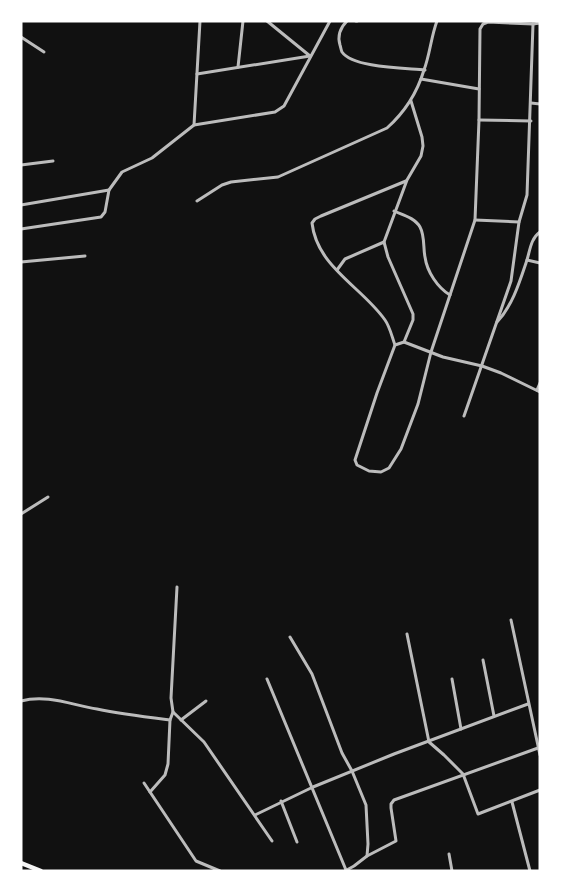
<svg xmlns="http://www.w3.org/2000/svg" width="561" height="892" font-family="Signika,sans-serif">
  <style>
    .lines { fill: none; stroke-linecap: round; stroke-linejoin: round }
    .minor { stroke: #bcbcbc; stroke-width: 3 }
    .secondary { stroke: #f5f5f5; stroke-width: 4.5 }
  </style>
  <rect width="100%" height="100%" fill="#111"/>
  <g class="lines">
    <!-- minor -->
    <g class="minor">
      <path d="M 267,21 L 310,56"/>
      <path d="M 347,21 C 340,28 337,35 340,45 C 341,48 341,50 342,52 C 353,68 406,68 425,70"/>
      <path d="M 356,21 L 357,21"/>
      <path d="M 21,37 L 44,52"/>
      <path d="M 238,67 L 243,21"/>
      <path d="M 197,74 L 310,56"/>
      <path d="M 421,79 L 479,89"/>
      <path d="M 411,101 L 422,137 L 423,146 L 421,156 L 407,180 L 384,242 L 388,257 L 413,314 L 413,320 L 404,342 L 395,345 L 377,393 L 355,460 L 357,465 L 369,471 L 381,472 L 389,468 L 401,449 L 418,404 L 431,352 L 475,220 L 479,120 L 480,29 L 483,24 L 488,22 L 533,24 L 540,23"/>
      <path d="M 531,103 L 540,104"/>
      <path d="M 479,120 L 531,121"/>
      <path d="M 194,125 L 200,21"/>
      <path d="M 21,165 L 53,161"/>
      <path d="M 197,201 L 222,185 L 231,182 L 278,177 L 387,128 C 405,112 417,93 424,70 C 430,54 431,37 437,21"/>
      <path d="M 21,205 L 109,190"/>
      <path d="M 394,211 C 403,215 415,218 420,227 C 425,236 423,248 425,257 C 427,272 438,288 450,295"/>
      <path d="M 475,220 L 519,222"/>
      <path d="M 21,229 L 101,217 L 105,212 L 109,190 L 122,172 L 152,158 L 194,125 L 275,112 L 284,106 L 330,21"/>
      <path d="M 527,260 L 540,263"/>
      <path d="M 21,262 L 85,256"/>
      <path d="M 337,270 L 345,259 L 384,242"/>
      <path d="M 497,322 C 512,306 519,284 526,263 C 530,252 530,239 540,232"/>
      <path d="M 404,342 L 443,357 L 482,366 L 501,373 L 540,392"/>
      <path d="M 395,345 C 392,337 390,327 385,320 C 362,287 317,267 312,223 L 315,219 L 321,216 L 406,181"/>
      <path d="M 537,390 L 540,383"/>
      <path d="M 464,416 L 511,281 L 519,222 L 527,195 L 533,24"/>
      <path d="M 21,514 L 48,497"/>
      <path d="M 177,587 L 171,698 L 173,712 L 204,742 L 272,841"/>
      <path d="M 511,620 L 540,755"/>
      <path d="M 407,634 L 429,742 L 444,755 L 463,774 L 478,814 L 540,790"/>
      <path d="M 290,637 L 312,674 L 342,753 L 352,771 L 366,805 L 368,844 L 367,856"/>
      <path d="M 483,660 L 494,716"/>
      <path d="M 267,679 L 346,870"/>
      <path d="M 452,679 L 461,729"/>
      <path d="M 21,701 C 47,694 72,705 97,709 C 121,714 146,717 170,720 L 173,712"/>
      <path d="M 181,720 L 206,701"/>
      <path d="M 144,783 L 196,861 L 220,871"/>
      <path d="M 150,792 L 165,775 L 168,764 L 170,720"/>
      <path d="M 281,801 L 297,842"/>
      <path d="M 512,802 L 530,871"/>
      <path d="M 255,815 L 313,787 L 394,754 L 528,704"/>
      <path d="M 449,854 L 452,871"/>
      <path d="M 345,871 L 354,866 L 367,856 L 396,841 L 391,808 L 391,804 L 394,800 L 538,748"/>
    </g>
    <!-- secondary -->
    <path class="secondary" d="M 21,863 L 41,871"/>
  </g>
  <!-- border -->
  <rect width="561" height="892" fill="none" stroke="#ffffff" stroke-width="45"/>
</svg>
